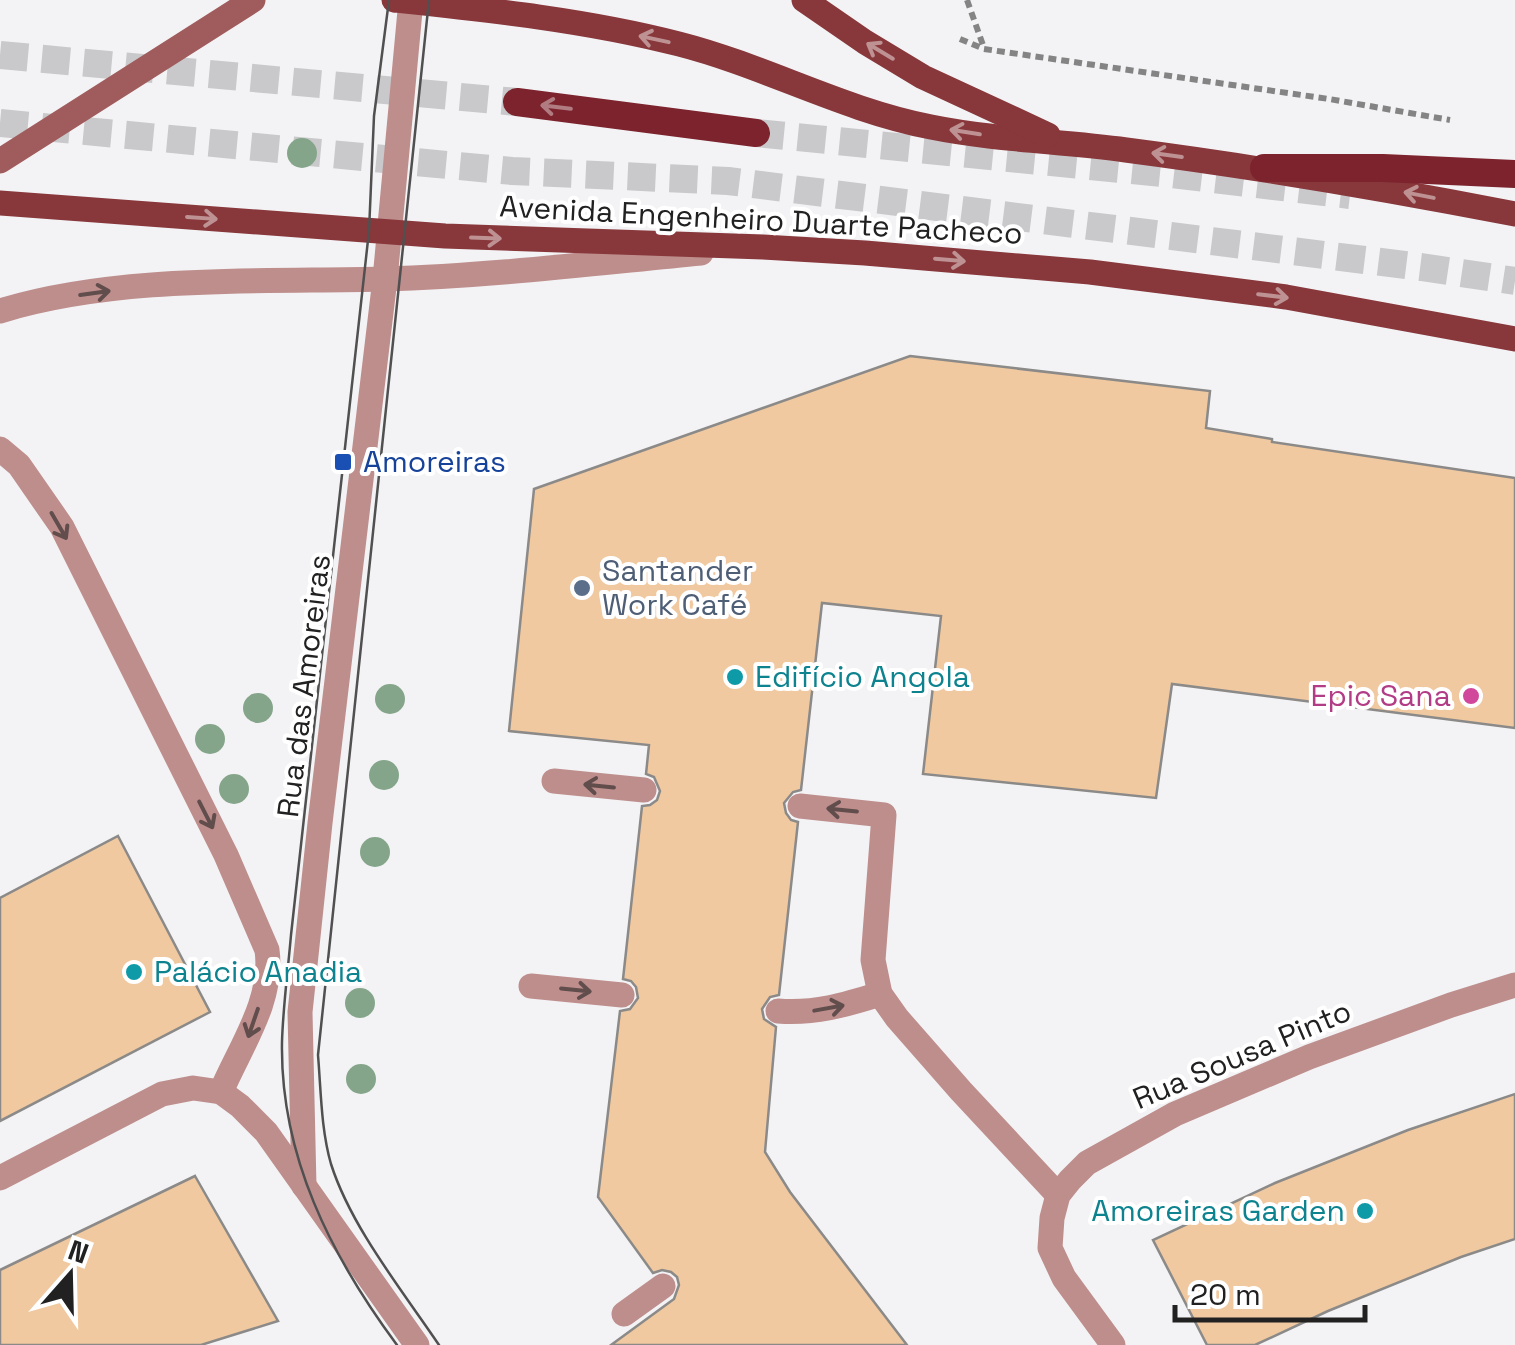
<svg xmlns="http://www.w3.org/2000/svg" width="1515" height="1345" font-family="'Space Grotesk',sans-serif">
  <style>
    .building { fill: #f0c9a0; stroke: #8b8a89; stroke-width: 2.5 }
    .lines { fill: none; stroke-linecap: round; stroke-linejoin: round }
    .trunk-tunnel { stroke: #c9c9cb; stroke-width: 28; stroke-dasharray: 28 14; stroke-linecap: butt }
    .path { stroke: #848485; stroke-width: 6; stroke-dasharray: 8 5; stroke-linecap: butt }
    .service { stroke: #be8e8d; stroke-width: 25 }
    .minor { stroke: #be8e8d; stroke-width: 25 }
    .secondary { stroke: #a05c5d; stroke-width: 25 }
    .primary { stroke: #88373b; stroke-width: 25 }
    .trunk { stroke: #7c232d; stroke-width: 28 }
    .tram { stroke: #505051; stroke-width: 2.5 }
    .tree { fill: #85a58a }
    .oneway { stroke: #be9193 }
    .oneway2 { stroke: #b07b81 }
    .oneway3 { stroke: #604d4c }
    .transit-dot { fill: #1a4fb4; stroke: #fff; stroke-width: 4 }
    .service-dot { fill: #5c6f8a; stroke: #fff; stroke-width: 4 }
    .culture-dot { fill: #0f9aa8; stroke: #fff; stroke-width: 4 }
    .hotel-dot { fill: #d1479c; stroke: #fff; stroke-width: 4 }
    .labels { text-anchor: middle; stroke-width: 8; stroke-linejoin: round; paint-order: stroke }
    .street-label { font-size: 30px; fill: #212121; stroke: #fff }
    .transit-label { font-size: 30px; fill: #164399; stroke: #fff; text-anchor: start }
    .service-label { font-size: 30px; fill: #4e5e75; stroke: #fff; text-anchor: start }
    .culture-label { font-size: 30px; fill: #0d838f; stroke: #fff; text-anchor: start }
    .hotel-label { font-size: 30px; fill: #b23c85; stroke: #fff; text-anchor: end }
  </style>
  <rect width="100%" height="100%" fill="#f3f3f5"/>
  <!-- building -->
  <g class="building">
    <path d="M 910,356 L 1210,391 L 1206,428 L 1272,439 L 1272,442 L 1515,478 L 1515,728 L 1172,684 L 1156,798 L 923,774 L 941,616 L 822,603 L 801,790 L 793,792 L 784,803 L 786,813 L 791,820 L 798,822 L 779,995 L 770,997 L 762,1009 L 764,1019 L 776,1027 L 765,1152 L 790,1192 L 907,1345 L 611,1345 L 674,1299 L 679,1285 L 677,1277 L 671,1272 L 662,1270 L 653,1273 L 598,1197 L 620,1011 L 630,1009 L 638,998 L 636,987 L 631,981 L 623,979 L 642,806 L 650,805 L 657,800 L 660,791 L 654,777 L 646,774 L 649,745 L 509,731 L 534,489 Z"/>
    <path d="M 118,836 L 210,1012 L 0,1121 L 0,898 Z"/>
    <path d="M 1515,1094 L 1515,1239 L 1461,1257 L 1328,1311 L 1255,1345 L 1207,1345 L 1153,1240 L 1275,1183 L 1408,1130 Z"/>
    <path d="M 195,1176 L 278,1321 L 201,1345 L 0,1345 L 0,1270 Z"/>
  </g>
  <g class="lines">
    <!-- trunk-tunnel -->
    <g class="trunk-tunnel">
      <path d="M 0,55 L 517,102"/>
      <path d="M 0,123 L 512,171 L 728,181 L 1421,267 L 1515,281"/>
      <path d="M 756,133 L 1171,174 L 1350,195"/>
    </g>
    <!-- path -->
    <g class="path">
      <path d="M 967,0 L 984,48"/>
      <path d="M 960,39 L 984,49 L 1329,99 L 1450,120"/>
    </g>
    <!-- service -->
    <g class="service">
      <path d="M 0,311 C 117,275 261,282 384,279 C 490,276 596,263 701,253"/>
      <path d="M 0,449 L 19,465 L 62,527 L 226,855 L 267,950 C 274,1000 240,1047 221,1092"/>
      <path d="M 554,781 L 644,790"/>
      <path d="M 800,806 L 884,815 L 873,960 L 880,994 L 897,1018 L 961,1091 L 1058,1195"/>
      <path d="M 531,986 L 622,995"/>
      <path d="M 778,1011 C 814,1014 845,1005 880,994"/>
      <path d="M 304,1186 L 300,1012 L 320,823 L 385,279 L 411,0"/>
      <path d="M 624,1314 L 663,1286"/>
    </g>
    <!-- minor -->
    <g class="minor">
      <path d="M 0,1178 L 162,1094 L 193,1088 L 221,1092 L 240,1106 L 266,1132 L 417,1345"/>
      <path d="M 1113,1345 L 1064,1278 L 1050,1248 L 1052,1218 L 1058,1195 L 1070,1180 L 1087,1163 L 1175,1114 L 1309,1057 L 1451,1005 L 1515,985"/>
    </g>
    <!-- secondary -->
    <path class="secondary" d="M 0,161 L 253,0"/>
    <!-- primary -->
    <g class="primary">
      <path d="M 394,0 C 489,10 586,20 679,44 C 765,66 843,110 931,127 C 995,140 1061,141 1126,150 C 1257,167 1386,189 1515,214"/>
      <path d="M 804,0 L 865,42 L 923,77 L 1048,135"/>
      <path d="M 0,203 L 445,236 L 763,247 L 865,253 L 1090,272 L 1286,297 L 1515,339"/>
    </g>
    <!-- trunk -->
    <g class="trunk">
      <path d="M 517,102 L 756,133"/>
      <path d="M 1264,168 L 1383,168 L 1515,174"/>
    </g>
    <!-- tram -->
    <g class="tram">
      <path d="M 389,0 L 374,116 L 369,231 L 291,935 C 288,970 283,1007 282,1042 C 280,1156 331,1256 397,1345"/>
      <path d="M 429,0 L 318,1055 C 321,1091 321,1129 331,1164 C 351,1227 402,1290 439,1345"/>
    </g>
  </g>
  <!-- trees -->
  <g class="tree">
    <circle cx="302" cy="153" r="15"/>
    <circle cx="390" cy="699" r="15"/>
    <circle cx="258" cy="708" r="15"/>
    <circle cx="210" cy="739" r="15"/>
    <circle cx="384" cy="775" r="15"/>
    <circle cx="234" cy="789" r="15"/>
    <circle cx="375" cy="852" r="15"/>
    <circle cx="360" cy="1003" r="15"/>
    <circle cx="361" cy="1079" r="15"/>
  </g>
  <!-- one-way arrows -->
  <defs><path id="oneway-shaft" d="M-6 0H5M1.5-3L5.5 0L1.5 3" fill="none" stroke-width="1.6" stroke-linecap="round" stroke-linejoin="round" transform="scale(2.5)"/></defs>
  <g class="oneway">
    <use href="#oneway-shaft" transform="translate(654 39) rotate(-168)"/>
    <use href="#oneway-shaft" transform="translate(880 51) rotate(-149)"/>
    <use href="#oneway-shaft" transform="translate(965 132) rotate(-171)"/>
    <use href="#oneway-shaft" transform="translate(1167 155) rotate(-172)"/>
    <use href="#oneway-shaft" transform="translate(1419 195) rotate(-169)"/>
    <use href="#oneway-shaft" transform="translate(202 218) rotate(4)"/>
    <use href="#oneway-shaft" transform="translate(486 238) rotate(2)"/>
    <use href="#oneway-shaft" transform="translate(950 260) rotate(5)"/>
    <use href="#oneway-shaft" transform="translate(1273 296) rotate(7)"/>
  </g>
  <use class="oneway2" href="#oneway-shaft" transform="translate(556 107) rotate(-173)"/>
  <g class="oneway3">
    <use href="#oneway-shaft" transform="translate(95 293) rotate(-8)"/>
    <use href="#oneway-shaft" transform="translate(59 526) rotate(60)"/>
    <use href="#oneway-shaft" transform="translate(599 786) rotate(-174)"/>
    <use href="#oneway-shaft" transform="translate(842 810) rotate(-174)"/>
    <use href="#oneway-shaft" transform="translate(206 815) rotate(63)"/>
    <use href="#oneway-shaft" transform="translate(576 990) rotate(6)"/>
    <use href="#oneway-shaft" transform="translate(829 1008) rotate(-10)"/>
    <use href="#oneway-shaft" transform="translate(253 1023) rotate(109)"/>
  </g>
  <!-- markers -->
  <rect class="transit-dot" x="333" y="452" width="20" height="20" rx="5"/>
  <circle class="service-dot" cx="582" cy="588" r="10"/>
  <g class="culture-dot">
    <circle cx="735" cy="677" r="10"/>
    <circle cx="134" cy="972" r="10"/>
    <circle cx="1365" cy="1211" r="10"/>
  </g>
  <circle class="hotel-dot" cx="1471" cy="696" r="10"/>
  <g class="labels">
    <!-- street labels -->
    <g class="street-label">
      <text transform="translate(761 220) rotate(3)" y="10">Avenida Engenheiro Duarte Pacheco</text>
      <text transform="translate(304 686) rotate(-83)" y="10">Rua das Amoreiras</text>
      <text transform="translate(1242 1055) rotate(-23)" y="10">Rua Sousa Pinto</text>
    </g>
    <!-- transit labels -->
    <g class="transit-label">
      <text x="363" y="472">Amoreiras</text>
    </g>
    <!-- service labels -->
    <g class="service-label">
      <text x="602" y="581">Santander<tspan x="602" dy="34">Work Café</tspan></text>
    </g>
    <!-- culture labels -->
    <g class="culture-label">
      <text x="755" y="687">Edifício Angola</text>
      <text x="154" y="982">Palácio Anadia</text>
      <text x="1345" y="1221" text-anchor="end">Amoreiras Garden</text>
    </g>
    <!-- hotel labels -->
    <g class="hotel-label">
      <text x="1451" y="706">Epic Sana</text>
    </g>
  </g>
  <!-- north arrow -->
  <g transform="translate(70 1275) rotate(20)" stroke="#ffffff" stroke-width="8" paint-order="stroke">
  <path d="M0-8L18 38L0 25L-18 38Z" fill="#212121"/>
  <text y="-15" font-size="28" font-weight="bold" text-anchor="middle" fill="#212121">N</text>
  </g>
  <!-- scale -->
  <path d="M1175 1305v15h190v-15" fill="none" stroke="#212121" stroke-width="5"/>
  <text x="1190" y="1305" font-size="30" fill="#212121" stroke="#ffffff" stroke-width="8" paint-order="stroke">20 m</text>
</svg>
